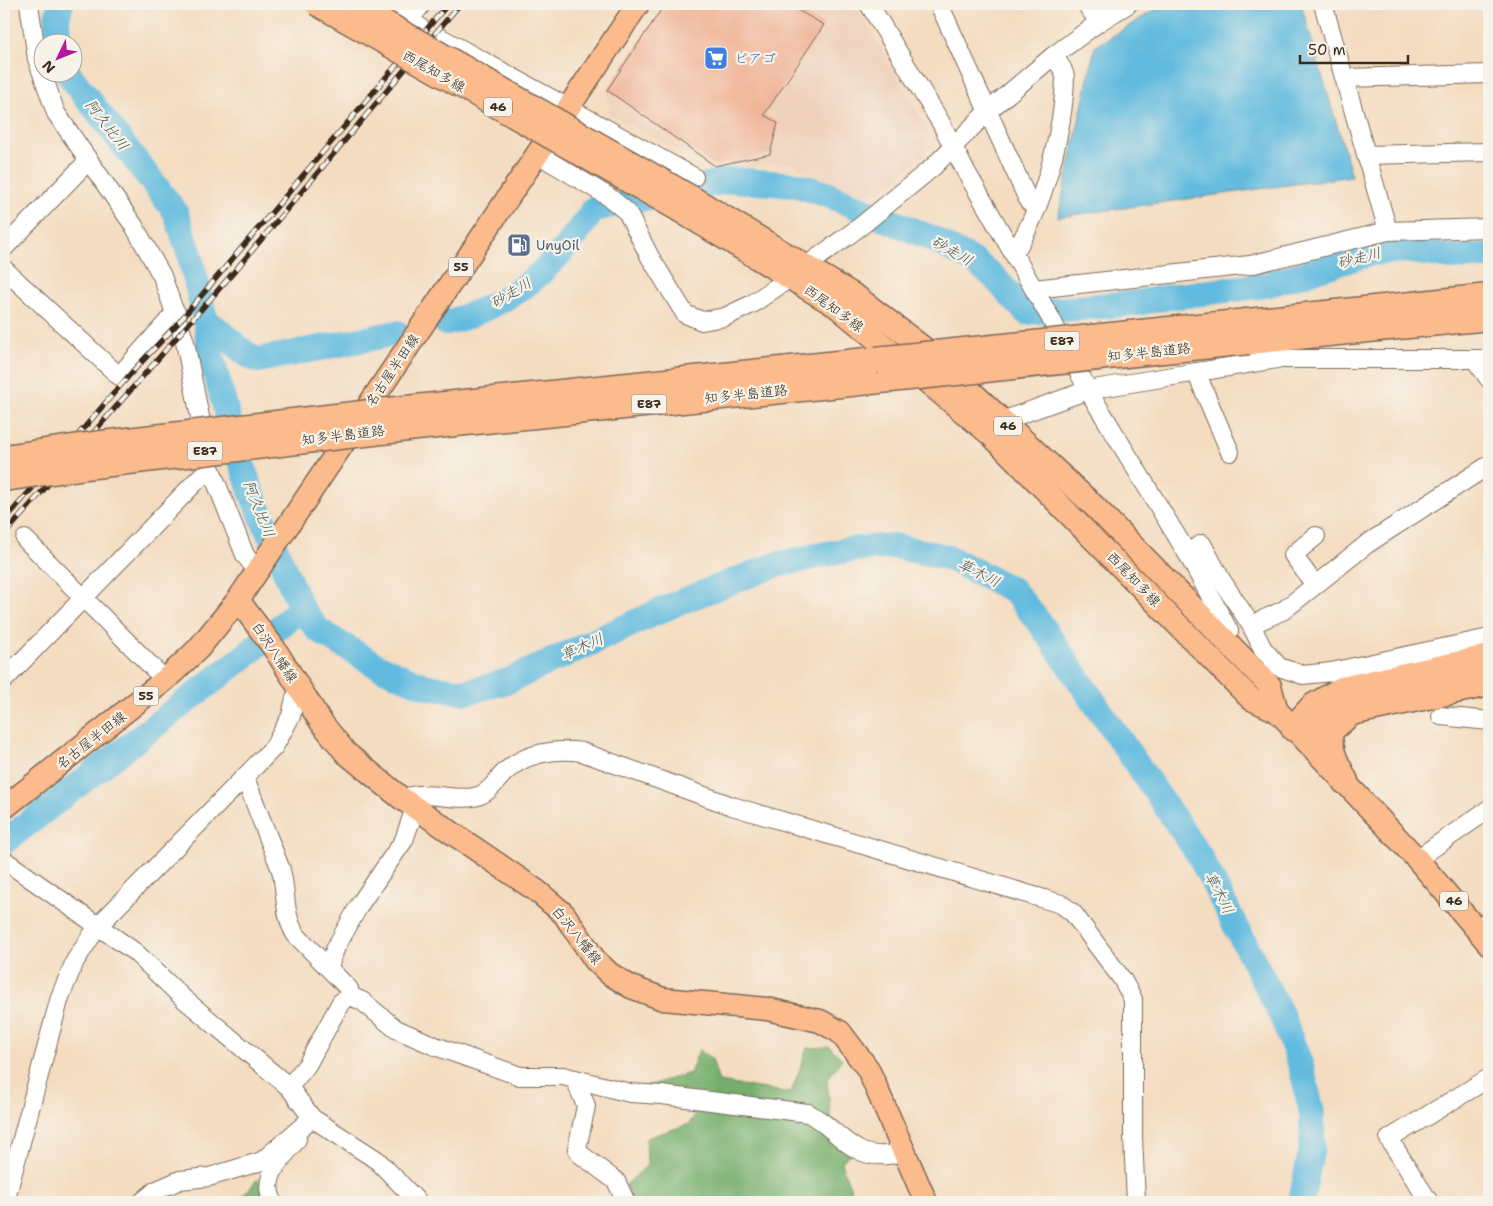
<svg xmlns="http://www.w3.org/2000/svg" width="1493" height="1206" font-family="'Shantell Sans','Klee One',sans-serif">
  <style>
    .built { fill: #efd1bc }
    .forest { fill: #74ae6c; stroke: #586c45 }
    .water { fill: #62bbdf; stroke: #4e727e }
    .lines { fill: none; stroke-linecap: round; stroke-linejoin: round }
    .river { stroke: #62bbdf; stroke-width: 26 }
    .building { fill: #f0b295 }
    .minor-casing { stroke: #7c6857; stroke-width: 20 }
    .major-casing { stroke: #7c6857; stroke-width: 25 }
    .highway-casing { stroke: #7c6857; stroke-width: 29 }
    .minor { stroke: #fff; stroke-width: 18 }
    .major { stroke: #fbbb8d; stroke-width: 22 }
    .highway { stroke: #fbbb8d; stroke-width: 26 }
    .rail-casing { stroke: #3b2a1e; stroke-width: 5.5 }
    .rail { stroke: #f7f3e8; stroke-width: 4; stroke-dasharray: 11; stroke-linecap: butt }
    .major-bridge-casing { stroke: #7c6857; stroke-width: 25; stroke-linecap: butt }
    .highway-bridge-casing { stroke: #7c6857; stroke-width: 29; stroke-linecap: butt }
    .major-bridge { stroke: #fbbb8d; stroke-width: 22 }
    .highway-bridge { stroke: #fbbb8d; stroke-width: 26 }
    .labels { text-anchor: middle; stroke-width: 4.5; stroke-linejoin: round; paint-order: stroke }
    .shield { fill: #f7f3e8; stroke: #73665b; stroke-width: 1 }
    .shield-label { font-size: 12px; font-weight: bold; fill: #3b2a1e }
    .shop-label { font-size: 14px; fill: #366cbe; stroke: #f7f3e8; text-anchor: start }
    .street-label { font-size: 14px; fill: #3b2a1e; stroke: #f7f3e8 }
    .service-label { font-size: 14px; fill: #4e5e75; stroke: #f7f3e8; text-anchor: start }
    .water-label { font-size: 15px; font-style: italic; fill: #475658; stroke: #f7f3e8 }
  </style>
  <rect width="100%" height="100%" fill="#f7f3e8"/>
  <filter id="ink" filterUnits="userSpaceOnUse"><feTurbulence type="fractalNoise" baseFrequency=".02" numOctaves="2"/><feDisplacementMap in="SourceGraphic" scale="10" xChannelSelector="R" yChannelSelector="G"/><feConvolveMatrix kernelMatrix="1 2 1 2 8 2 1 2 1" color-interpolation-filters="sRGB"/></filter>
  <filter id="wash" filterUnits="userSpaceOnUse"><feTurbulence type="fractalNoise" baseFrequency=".0096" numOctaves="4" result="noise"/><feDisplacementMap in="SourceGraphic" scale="20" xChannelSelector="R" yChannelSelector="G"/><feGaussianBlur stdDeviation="1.12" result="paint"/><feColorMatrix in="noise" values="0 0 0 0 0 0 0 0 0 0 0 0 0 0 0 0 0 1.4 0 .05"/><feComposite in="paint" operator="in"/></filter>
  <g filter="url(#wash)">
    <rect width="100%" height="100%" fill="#f4dcc0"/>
    <!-- built -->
    <path class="built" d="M 665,4 L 855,4 L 928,131 L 924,155 L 879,192 L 860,194 L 821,179 L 792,164 L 772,163 L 719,172 L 610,114 L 607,90 Z"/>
    <!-- forest -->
    <g class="forest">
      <path d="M 830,1047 L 842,1059 L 827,1080 L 831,1116 L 859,1145 L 841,1163 L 856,1202 L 633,1202 L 625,1186 L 647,1165 L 646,1138 L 689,1124 L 695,1116 L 688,1092 L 640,1088 L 690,1073 L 699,1050 L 712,1059 L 719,1082 L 791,1093 L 807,1048 Z"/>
      <path d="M 258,1179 L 266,1202 L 237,1202 Z"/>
    </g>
    <!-- water -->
    <path class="water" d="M 1164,4 L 1301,4 L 1352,176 L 1058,217 L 1095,47 Z"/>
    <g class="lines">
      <!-- river -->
      <g class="river">
        <path d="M 58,42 L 57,17 L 61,4"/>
        <path d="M 67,72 L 175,211 L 189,252 L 206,322 L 210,353 L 235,443 L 252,494 L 301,608 L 318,630 L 379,667 L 427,687 L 467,692 L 508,681 L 675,604 L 775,565 L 846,550 L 893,546 L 947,557 L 1013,590 L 1042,626 L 1199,855 L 1281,1014 L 1301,1066 L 1312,1113 L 1312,1147 L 1301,1202"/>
        <path d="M 206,322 C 226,331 238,353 258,360 L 397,333"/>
        <path d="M 446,323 C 519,301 552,270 594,209 L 731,180 L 797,185 L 826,194 L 931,238 L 975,262 L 992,275 L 1026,312 L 1137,303 L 1169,297 L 1266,285 L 1371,253 L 1405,250 L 1450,257 L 1489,256"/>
        <path d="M 4,842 L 249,653 L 301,608"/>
      </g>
    </g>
    <g id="blocks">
      <!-- building -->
      <path class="building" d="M 665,4 L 787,4 L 824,25 L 764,115 L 778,123 L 770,154 L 715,166 L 607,90 Z"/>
    </g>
  </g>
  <g filter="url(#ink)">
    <use href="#blocks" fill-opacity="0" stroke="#7c6857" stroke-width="1"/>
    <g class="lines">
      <!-- minor casing -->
      <g class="minor-casing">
        <g id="minor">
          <path d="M 29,4 L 37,59 L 56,113 L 134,226 L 162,276 L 185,342 L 210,467 L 245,555 L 258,572"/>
          <path d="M 381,4 L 420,27"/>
          <path d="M 869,4 L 941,123 L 964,168 L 1050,317 L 1088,390 L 1187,553 L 1229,631"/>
          <path d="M 939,4 L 1029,202 L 1037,208"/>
          <path d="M 1086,4 L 1099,22"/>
          <path d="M 1323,4 L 1388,231"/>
          <path d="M 409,20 L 422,4"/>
          <path d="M 441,38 L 694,177"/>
          <path d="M 1345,78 L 1489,74"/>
          <path d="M 536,153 L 609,197 L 627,212 L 650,257 L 685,314 L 702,321 L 725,317 L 752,304 L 791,277 L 861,226 L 933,167 L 988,111 L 1053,56 L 1099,22 L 1128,4"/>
          <path d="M 1366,155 L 1489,152"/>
          <path d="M 4,248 L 89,160"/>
          <path d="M 1014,253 C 1043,209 1064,129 1065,76 L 1062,68 L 1053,56"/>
          <path d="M 4,269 L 119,376 L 176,312"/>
          <path d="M 1034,289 L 1250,265 L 1388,231 L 1489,228"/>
          <path d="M 1476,361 L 1489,379"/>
          <path d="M 1196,372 L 1230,452"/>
          <path d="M 1002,421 L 1088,390 L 1277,359 L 1489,359"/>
          <path d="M 25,539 L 165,680"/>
          <path d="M 1187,553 L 1202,544 L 1222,581 L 1251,625 L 1284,610 L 1367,544 L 1489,465"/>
          <path d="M 1315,585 L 1293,555 L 1316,536"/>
          <path d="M 1251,625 L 1263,649 L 1279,667 L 1303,675 L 1331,672 L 1489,638"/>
          <path d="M 4,680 L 210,467"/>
          <path d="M 1441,716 L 1489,721"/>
          <path d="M 245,778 L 281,870 C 287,894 283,912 295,934 L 349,989 L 350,996"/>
          <path d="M 401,798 C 409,797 416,794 424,795 C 440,795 458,800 474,797 C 490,794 495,781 506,771 C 525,753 557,748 582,752 L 732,806 L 1061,904 L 1073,913 L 1122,979 L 1133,999 L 1133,1137 L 1136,1202"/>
          <path d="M 1417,859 L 1489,809"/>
          <path d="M 4,860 L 135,952 L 184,999 L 289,1087 L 312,1118 L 377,1160 L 418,1202"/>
          <path d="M 1478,929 L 1489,920"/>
          <path d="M 329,966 L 336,947 L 360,904 L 404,840 L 415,808"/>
          <path d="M 575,1079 L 586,1106 L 577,1149 L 580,1154 L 616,1181 L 626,1202"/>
          <path d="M 289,1087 L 307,1065 L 341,1002 L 350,996 L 362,1001 L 396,1029 L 435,1046 L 520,1076 L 563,1076 L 630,1093 L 662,1095 L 808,1113 C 845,1133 852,1166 903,1152"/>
          <path d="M 5,1202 L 60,997 L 75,961 L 98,926 L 274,747 L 291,716 L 295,698 L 301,690"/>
          <path d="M 142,1202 L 155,1191 L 180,1180 L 209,1177 L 262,1161 L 312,1118"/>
          <path d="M 273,1202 C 260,1176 283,1159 297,1139"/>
          <path d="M 1429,1202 L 1389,1139 L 1489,1078"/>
        </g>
      </g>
      <!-- major casing -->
      <g class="major-casing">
        <g id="major">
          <path d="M 690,196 L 857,297 L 930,353 L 1094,506 L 1270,686 L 1277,711"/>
          <path d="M 680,211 L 836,306 L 991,435 L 1251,699 L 1277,711 L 1294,728 L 1417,859 L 1489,944"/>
          <path d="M 238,600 L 274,648 L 321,722 L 346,753 L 401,798 L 537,891 L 564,914 L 595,960 L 610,974 L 631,987 L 663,999 L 767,1009 L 820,1021 L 840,1032 L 868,1069 L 926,1202"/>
          <path d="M 4,808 L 165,680 L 198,649 L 238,600 L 638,4"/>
        </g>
      </g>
      <!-- highway casing -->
      <g class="highway-casing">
        <g id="highway">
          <path d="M 1247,322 L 1489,297"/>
          <path d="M 1249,341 L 1489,317"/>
          <path d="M 406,409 L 876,360"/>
          <path d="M 407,428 L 890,379"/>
          <path d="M 1297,727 L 1351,712 L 1489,683"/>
          <path d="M 1294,728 L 1313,707 L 1342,690 L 1489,658"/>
          <path d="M 1345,781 C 1336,764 1328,750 1329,731 L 1350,713"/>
        </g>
      </g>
      <!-- minor -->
      <use href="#minor" class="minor"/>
      <!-- major -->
      <use href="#major" class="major"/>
      <!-- highway -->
      <use href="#highway" class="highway"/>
      <!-- rail casing -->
      <g class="rail-casing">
        <g id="rail">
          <path d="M 4,521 L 132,372 L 179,322 L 448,4"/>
          <path d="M 4,535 L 233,273 L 460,4"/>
        </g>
      </g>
      <!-- rail -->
      <use href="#rail" class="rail"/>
      <!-- major-bridge casing -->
      <g class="major-bridge-casing">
        <g id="major-bridge">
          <path d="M 316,4 L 680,211"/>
          <path d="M 354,4 L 690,196"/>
        </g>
      </g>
      <!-- highway-bridge casing -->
      <g class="highway-bridge-casing">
        <g id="highway-bridge">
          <path d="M 876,360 L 1247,322"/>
          <path d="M 890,379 L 1249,341"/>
          <path d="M 4,458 L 93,445 L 406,409"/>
          <path d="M 4,478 L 94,465 L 407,428"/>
        </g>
      </g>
      <!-- major-bridge -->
      <use href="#major-bridge" class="major-bridge"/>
      <!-- highway-bridge -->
      <use href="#highway-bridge" class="highway-bridge"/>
    </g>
  </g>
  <!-- icons -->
  <defs>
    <g id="supermarket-square" transform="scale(1.25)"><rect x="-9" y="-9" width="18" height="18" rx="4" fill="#3f7fe0" stroke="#f7f3e8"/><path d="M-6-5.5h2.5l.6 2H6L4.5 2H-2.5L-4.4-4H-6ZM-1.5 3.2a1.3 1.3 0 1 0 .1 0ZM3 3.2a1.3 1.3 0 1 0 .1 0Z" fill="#fff"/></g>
    <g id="fuel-square" transform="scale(1.25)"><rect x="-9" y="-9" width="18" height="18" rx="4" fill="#5c6f8a" stroke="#f7f3e8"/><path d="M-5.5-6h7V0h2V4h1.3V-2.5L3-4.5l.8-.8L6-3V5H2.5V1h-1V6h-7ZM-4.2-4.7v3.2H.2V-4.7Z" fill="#fff"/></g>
  </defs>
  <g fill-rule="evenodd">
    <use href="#supermarket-square" x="716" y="58"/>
    <use href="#fuel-square" x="519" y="245"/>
  </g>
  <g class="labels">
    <!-- shield labels -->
    <g class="shield">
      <rect x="484" y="97.5" width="28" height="19" rx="4"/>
      <rect x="448.5" y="257.5" width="25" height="19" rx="4"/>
      <rect x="1044.5" y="331.5" width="35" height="19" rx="4"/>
      <rect x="631.5" y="394.5" width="35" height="19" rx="4"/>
      <rect x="994" y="416.5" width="28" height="19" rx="4"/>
      <rect x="187.5" y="441.5" width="35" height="19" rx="4"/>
      <rect x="133.5" y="686.5" width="25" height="19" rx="4"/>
      <rect x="1440" y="891.5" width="28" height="19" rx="4"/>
    </g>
    <g class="shield-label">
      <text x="498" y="111">46</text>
      <text x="461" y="271">55</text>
      <text x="1062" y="345">E87</text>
      <text x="649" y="408">E87</text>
      <text x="1008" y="430">46</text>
      <text x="205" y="455">E87</text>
      <text x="146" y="700">55</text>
      <text x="1454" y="905">46</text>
    </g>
    <!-- shop labels -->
    <g class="shop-label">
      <text x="734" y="63">ピアゴ</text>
    </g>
    <!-- street labels -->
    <g class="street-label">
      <text transform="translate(434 71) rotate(30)" y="5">西尾知多線</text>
      <text transform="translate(834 308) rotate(36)" y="5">西尾知多線</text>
      <text transform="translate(1149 352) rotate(-6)" y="5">知多半島道路</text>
      <text transform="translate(392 370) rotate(-56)" y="5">名古屋半田線</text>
      <text transform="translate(746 394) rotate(-6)" y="5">知多半島道路</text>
      <text transform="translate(343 435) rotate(-7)" y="5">知多半島道路</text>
      <text transform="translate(1134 579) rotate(46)" y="5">西尾知多線</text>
      <text transform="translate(275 652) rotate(56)" y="5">白沢八幡線</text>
      <text transform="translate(91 740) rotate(-38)" y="5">名古屋半田線</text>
      <text transform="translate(577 935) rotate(51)" y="5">白沢八幡線</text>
    </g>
    <!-- service labels -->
    <g class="service-label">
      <text x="536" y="250">UnyOil</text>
    </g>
    <!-- water labels -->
    <g class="water-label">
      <text transform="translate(107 125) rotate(52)" y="5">阿久比川</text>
      <text transform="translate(952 251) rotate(30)" y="5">砂走川</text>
      <text transform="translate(1359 258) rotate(-14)" y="5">砂走川</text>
      <text transform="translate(511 293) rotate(-31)" y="5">砂走川</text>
      <text transform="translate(259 509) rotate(68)" y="5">阿久比川</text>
      <text transform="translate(979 573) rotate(27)" y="5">草木川</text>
      <text transform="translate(582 647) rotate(-24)" y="5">草木川</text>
      <text transform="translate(1219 893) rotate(63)" y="5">草木川</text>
    </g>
  </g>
  <!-- margin -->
  <rect width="1493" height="1206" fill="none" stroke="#f7f3e8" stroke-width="20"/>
  <!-- north arrow -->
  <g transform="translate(58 58) rotate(227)"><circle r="24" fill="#f7f3e8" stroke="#aca397"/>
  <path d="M0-4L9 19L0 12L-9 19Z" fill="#b5179e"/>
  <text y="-8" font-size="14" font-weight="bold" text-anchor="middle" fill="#3b2a1e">N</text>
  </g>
  <!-- scale -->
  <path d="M1300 55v8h108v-8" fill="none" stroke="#3b2a1e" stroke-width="2.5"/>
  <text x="1308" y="55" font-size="15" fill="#3b2a1e" stroke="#f7f3e8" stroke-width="4" paint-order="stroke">50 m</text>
</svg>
